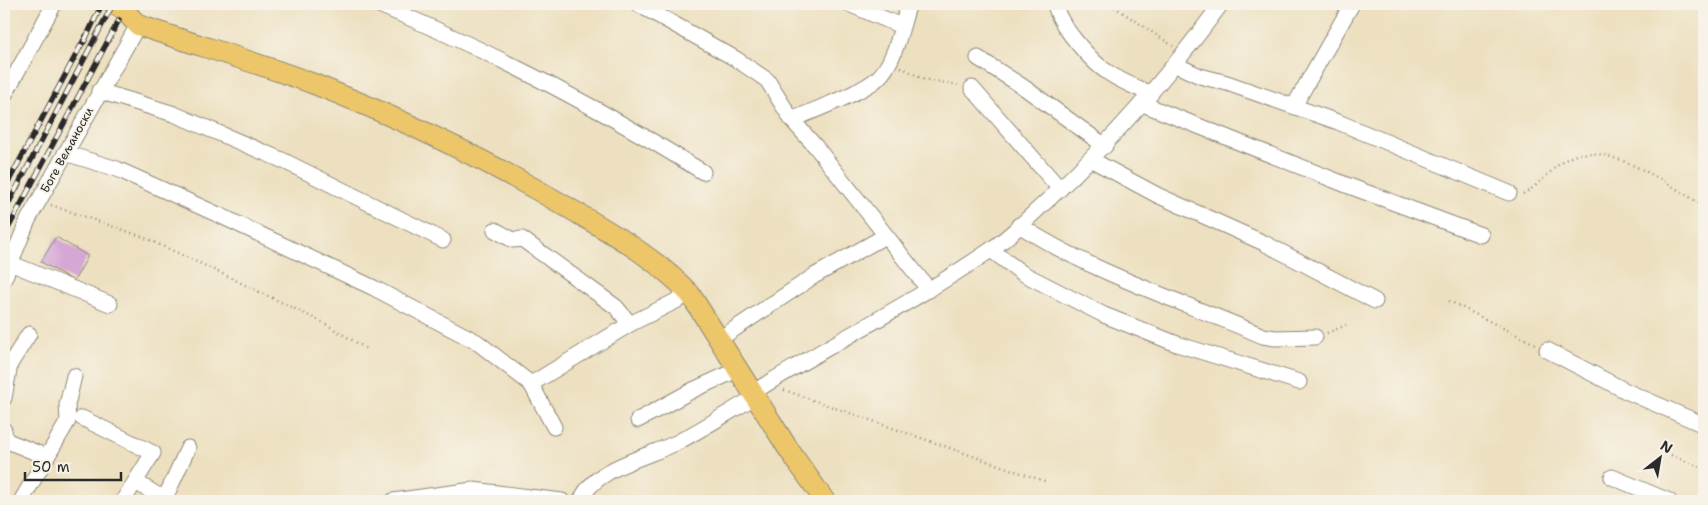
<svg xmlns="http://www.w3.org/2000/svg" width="1708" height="505" font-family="'Shantell Sans',sans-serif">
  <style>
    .building { fill: #d6a7d4 }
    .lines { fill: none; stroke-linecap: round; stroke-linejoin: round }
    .minor-casing { stroke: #8c8676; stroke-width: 17 }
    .major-casing { stroke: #8c8676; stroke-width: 22 }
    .path { stroke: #8c8676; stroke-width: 2.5; stroke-dasharray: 1 4; stroke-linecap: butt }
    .minor { stroke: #fff; stroke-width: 15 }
    .major { stroke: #ecc669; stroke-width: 20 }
    .rail-casing { stroke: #2b2b2b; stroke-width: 5.5 }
    .rail { stroke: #f7f3e8; stroke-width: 4; stroke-dasharray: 11; stroke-linecap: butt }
    .labels { text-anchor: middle; stroke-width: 4; stroke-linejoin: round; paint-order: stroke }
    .street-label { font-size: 12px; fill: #2b2b2b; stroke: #f7f3e8 }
  </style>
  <rect width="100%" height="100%" fill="#f7f3e8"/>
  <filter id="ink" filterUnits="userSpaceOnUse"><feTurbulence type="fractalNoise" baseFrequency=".02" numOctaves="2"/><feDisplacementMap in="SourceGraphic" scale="10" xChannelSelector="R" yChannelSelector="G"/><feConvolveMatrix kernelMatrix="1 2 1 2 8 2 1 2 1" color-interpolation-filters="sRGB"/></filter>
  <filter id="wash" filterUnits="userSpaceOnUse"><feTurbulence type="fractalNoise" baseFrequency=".0096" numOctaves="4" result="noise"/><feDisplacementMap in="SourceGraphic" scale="20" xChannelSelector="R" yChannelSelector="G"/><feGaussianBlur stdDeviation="1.12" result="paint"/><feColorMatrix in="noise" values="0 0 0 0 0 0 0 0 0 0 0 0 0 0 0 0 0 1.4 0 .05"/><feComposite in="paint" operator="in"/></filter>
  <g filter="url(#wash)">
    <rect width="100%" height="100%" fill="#ede0c0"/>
    <g id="blocks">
      <!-- building -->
      <path class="building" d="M 56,237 L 88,256 L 74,281 L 41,262 Z"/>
    </g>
  </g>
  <g filter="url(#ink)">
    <use href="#blocks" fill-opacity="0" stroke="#8c8676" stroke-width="1"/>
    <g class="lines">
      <!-- minor casing -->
      <g class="minor-casing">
        <g id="minor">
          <path d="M 377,4 C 490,51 599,107 703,172"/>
          <path d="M 638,4 L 736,59 L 767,80 L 792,120 L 816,147 L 929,290"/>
          <path d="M 849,4 L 901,26"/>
          <path d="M 1056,4 C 1054,20 1092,62 1106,71 C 1119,81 1136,87 1151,94"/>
          <path d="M 978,58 L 1022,86 L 1105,146"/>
          <path d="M 1176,65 L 1200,76 L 1227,83 L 1338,122 L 1509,193"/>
          <path d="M 972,88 L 1060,189"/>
          <path d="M 99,91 L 174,114 L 284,161 L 443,240"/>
          <path d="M 4,96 L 54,4"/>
          <path d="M 1143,104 L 1349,186 L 1481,235"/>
          <path d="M 1294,106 L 1352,4"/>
          <path d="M 792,120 C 813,110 862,93 878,78 C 896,61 901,26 909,4"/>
          <path d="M 65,153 L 117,169 L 221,216 L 374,288 L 477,342 L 531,384 L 554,427"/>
          <path d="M 1092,160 L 1157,195 L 1264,243 L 1375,301"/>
          <path d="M 1019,225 C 1094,274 1182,301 1263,336 L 1275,338 L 1315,337"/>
          <path d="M 495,230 L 513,240 L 522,239 L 616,307 L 630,324"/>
          <path d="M 991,250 L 1022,273 L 1104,315 L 1177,344 L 1299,382"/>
          <path d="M 10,263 L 110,304"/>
          <path d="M 4,279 L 28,220 L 138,25"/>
          <path d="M 718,340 L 814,276 L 885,236"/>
          <path d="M 1547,350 L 1626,391 L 1704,425"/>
          <path d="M 531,384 L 630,324 L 690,294"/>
          <path d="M 752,393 C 830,344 913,303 989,251 C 1010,237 1030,216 1049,199 C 1114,139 1169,75 1221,4"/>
          <path d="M 4,398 L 10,364 L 29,334"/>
          <path d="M 82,418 L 153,453 L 123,501"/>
          <path d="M 638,420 L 693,390 L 737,370"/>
          <path d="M 4,430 L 5,440 L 47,457"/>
          <path d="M 1612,477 L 1669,501"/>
          <path d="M 136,482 L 157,495 L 166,496 L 188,448"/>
          <path d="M 21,501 L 68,421 L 67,405 L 74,376"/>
          <path d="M 393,501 L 473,490 L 562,501"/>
          <path d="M 581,501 C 592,468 649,457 678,442 C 704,428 729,412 755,397"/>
        </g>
      </g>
      <!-- major casing -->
      <g class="major-casing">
        <path id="major" d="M 114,4 L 122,8 L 138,25 C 196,45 256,62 314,84 C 401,118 486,160 567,207 C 611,233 654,256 690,294 L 789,450 L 825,501"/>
      </g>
      <!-- path -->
      <g class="path">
        <path d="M 1110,4 L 1173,46"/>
        <path d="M 901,67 L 923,79 L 958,85"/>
        <path d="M 1523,194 C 1541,185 1552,166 1571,157 C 1607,140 1674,188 1704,206"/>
        <path d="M 51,205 L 143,237 L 208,267 L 324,323 L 367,349"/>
        <path d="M 1449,301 L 1535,344"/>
        <path d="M 1327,333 L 1346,325"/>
        <path d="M 784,390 L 1047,482"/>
        <path d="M 1671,455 L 1704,469"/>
      </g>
      <!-- minor -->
      <use href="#minor" class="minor"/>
      <!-- major -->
      <use href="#major" class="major"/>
      <!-- rail casing -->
      <g class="rail-casing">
        <g id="rail">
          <path d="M 84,42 L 102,4"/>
          <path d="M 4,190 L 86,36"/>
          <path d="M 4,212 L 113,4"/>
          <path d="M 4,236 L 119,20"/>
        </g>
      </g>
      <!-- rail -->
      <use href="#rail" class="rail"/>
    </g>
  </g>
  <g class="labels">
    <!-- street labels -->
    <g class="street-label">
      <text transform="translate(67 150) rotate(-61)" y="4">Боге Вељаноски</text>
    </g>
  </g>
  <!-- margin -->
  <rect width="1708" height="505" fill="none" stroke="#f7f3e8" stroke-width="20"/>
  <!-- north arrow -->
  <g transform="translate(1660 458) rotate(31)" stroke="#f7f3e8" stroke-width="4" paint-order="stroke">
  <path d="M0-4L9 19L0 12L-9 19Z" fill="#2b2b2b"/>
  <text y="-8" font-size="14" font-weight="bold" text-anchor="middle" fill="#2b2b2b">N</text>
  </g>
  <!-- scale -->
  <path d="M25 472v8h96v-8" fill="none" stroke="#2b2b2b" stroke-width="2.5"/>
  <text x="32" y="472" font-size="15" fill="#2b2b2b" stroke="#f7f3e8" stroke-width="4" paint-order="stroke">50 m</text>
</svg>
